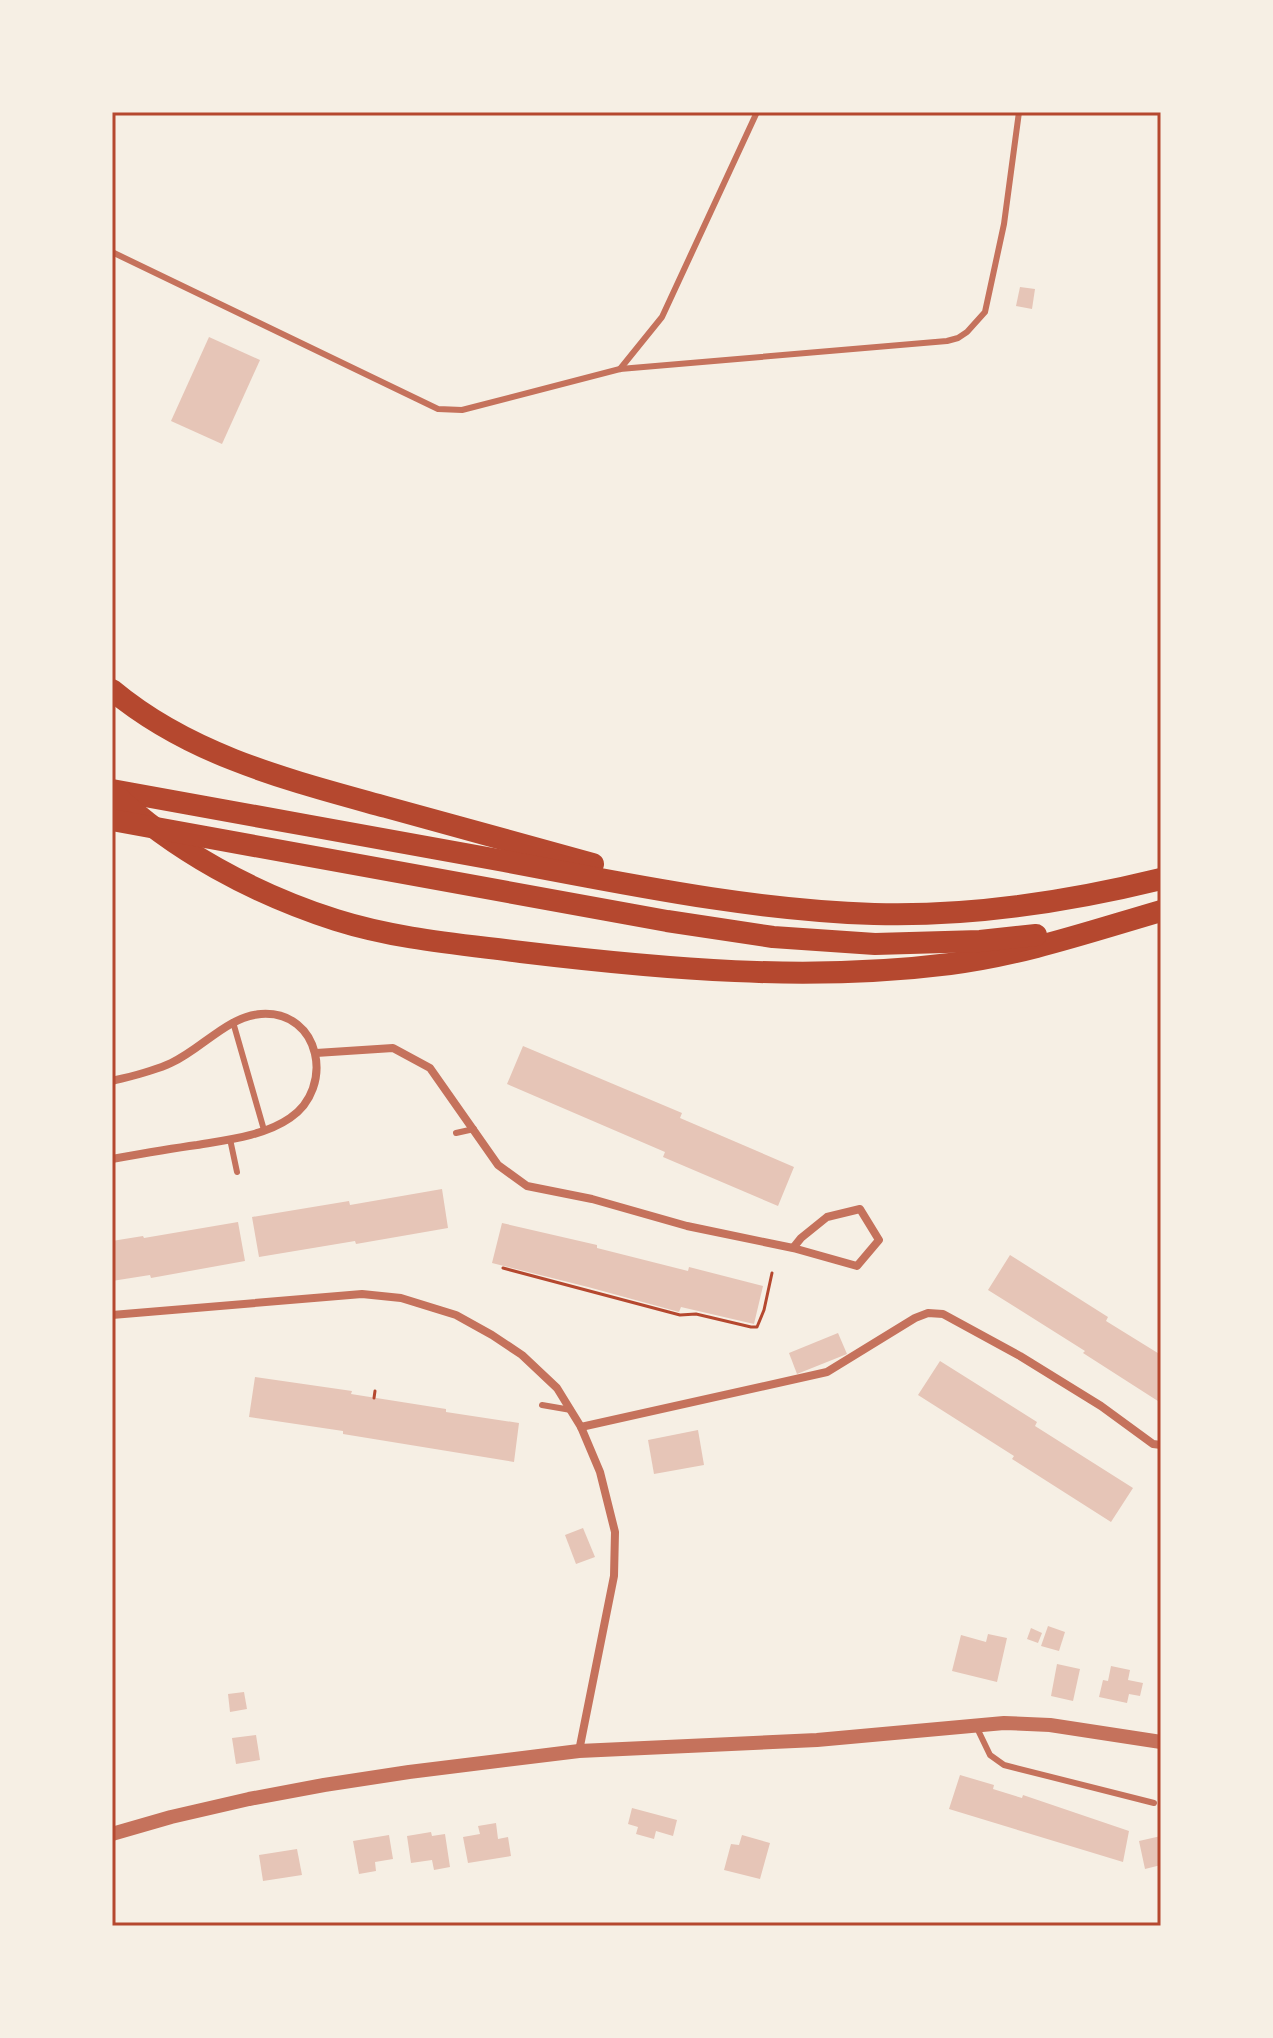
<svg xmlns="http://www.w3.org/2000/svg" width="1273" height="2038" font-family="Figtree,sans-serif">
  <style>
    .building { fill: #e6c5b7 }
    .lines { fill: none; stroke-linecap: round; stroke-linejoin: round }
    .path { stroke: #b5482f; stroke-width: 3 }
    .service { stroke: #c5725c; stroke-width: 6 }
    .minor { stroke: #c5725c; stroke-width: 8 }
    .tertiary { stroke: #c5725c; stroke-width: 14 }
    .motorway { stroke: #b5482f; stroke-width: 22 }
    .neatline { fill: none; stroke: #b5482f; stroke-width: 3 }
  </style>
  <rect width="100%" height="100%" fill="#f6efe4"/>
  <!-- building -->
  <g class="building">
    <path d="M 1020,287 L 1035,289 L 1032,309 L 1016,306 Z"/>
    <path d="M 209,337 L 260,360 L 222,444 L 171,421 Z"/>
    <path d="M 523,1046 L 682,1113 L 680,1118 L 794,1167 L 778,1206 L 663,1157 L 665,1152 L 507,1084 Z"/>
    <path d="M 442,1189 L 448,1228 L 356,1244 L 355,1241 L 259,1257 L 252,1217 L 349,1201 L 350,1205 Z"/>
    <path d="M 238,1222 L 245,1261 L 151,1278 L 150,1275 L 112,1281 L 112,1241 L 143,1236 L 144,1238 Z"/>
    <path d="M 502,1223 L 597,1245 L 597,1248 L 688,1271 L 689,1267 L 763,1286 L 754,1324 L 681,1307 L 679,1312 L 588,1287 L 492,1263 Z"/>
    <path d="M 1010,1255 L 1108,1317 L 1106,1321 L 1161,1355 L 1161,1403 L 1083,1353 L 1085,1351 L 988,1290 Z"/>
    <path d="M 838,1333 L 847,1354 L 797,1374 L 789,1353 Z"/>
    <path d="M 940,1361 L 1037,1422 L 1035,1426 L 1133,1488 L 1111,1522 L 1012,1459 L 1014,1456 L 918,1395 Z"/>
    <path d="M 255,1377 L 352,1391 L 351,1394 L 446,1409 L 446,1412 L 519,1423 L 514,1462 L 343,1434 L 343,1431 L 249,1417 Z"/>
    <path d="M 698,1430 L 704,1465 L 654,1474 L 648,1440 Z"/>
    <path d="M 583,1528 L 595,1557 L 576,1564 L 565,1535 Z"/>
    <path d="M 1048,1626 L 1065,1632 L 1059,1651 L 1041,1646 Z"/>
    <path d="M 1031,1628 L 1042,1633 L 1038,1643 L 1027,1639 Z"/>
    <path d="M 988,1634 L 1007,1638 L 997,1682 L 952,1671 L 961,1635 L 986,1642 Z"/>
    <path d="M 1057,1664 L 1080,1669 L 1073,1701 L 1051,1696 Z"/>
    <path d="M 1111,1666 L 1130,1670 L 1128,1680 L 1143,1683 L 1140,1696 L 1129,1694 L 1127,1703 L 1099,1697 L 1103,1680 L 1108,1681 Z"/>
    <path d="M 244,1692 L 247,1709 L 230,1712 L 228,1694 Z"/>
    <path d="M 256,1735 L 260,1760 L 236,1764 L 232,1738 Z"/>
    <path d="M 960,1775 L 994,1785 L 993,1789 L 1022,1798 L 1023,1795 L 1129,1831 L 1123,1862 L 949,1809 Z"/>
    <path d="M 632,1808 L 677,1820 L 673,1836 L 656,1831 L 654,1839 L 636,1834 L 638,1827 L 628,1824 Z"/>
    <path d="M 496,1823 L 498,1839 L 508,1837 L 511,1856 L 468,1863 L 463,1837 L 480,1834 L 478,1826 Z"/>
    <path d="M 431,1832 L 432,1836 L 445,1834 L 450,1867 L 434,1870 L 432,1860 L 411,1863 L 407,1836 Z"/>
    <path d="M 389,1835 L 393,1859 L 375,1862 L 376,1871 L 359,1874 L 353,1841 Z"/>
    <path d="M 742,1835 L 770,1843 L 760,1879 L 724,1870 L 731,1844 L 739,1845 Z"/>
    <path d="M 1161,1836 L 1161,1865 L 1145,1869 L 1139,1841 Z"/>
    <path d="M 297,1849 L 302,1875 L 263,1881 L 259,1855 Z"/>
  </g>
  <g class="lines">
    <!-- path -->
    <g class="path">
      <path d="M 503,1268 L 680,1315 L 696,1314 L 751,1327 L 757,1327 L 764,1310 L 772,1273"/>
      <path d="M 374,1398 L 375,1391"/>
    </g>
    <!-- service -->
    <g class="service">
      <path d="M 112,252 L 438,409 L 462,410 L 620,369 L 947,341 L 958,338 L 967,332 L 985,312 L 1004,224 L 1019,112"/>
      <path d="M 620,369 L 662,317 L 757,112"/>
      <path d="M 233,1022 L 264,1130"/>
      <path d="M 456,1133 L 474,1129"/>
      <path d="M 230,1139 L 237,1172"/>
      <path d="M 542,1405 L 571,1410"/>
      <path d="M 977,1728 L 990,1755 L 1004,1765 L 1154,1803"/>
    </g>
    <!-- minor -->
    <g class="minor">
      <path d="M 316,1053 L 393,1048 L 430,1068 L 498,1165 L 527,1186 L 592,1199 L 687,1226 L 793,1248 L 857,1266 L 879,1240 L 860,1209 L 827,1217 L 801,1238 L 793,1248"/>
      <path d="M 112,1081 C 132,1076 152,1072 171,1063 C 202,1049 226,1017 261,1014 C 321,1010 335,1088 290,1118 C 264,1136 227,1140 197,1145 C 168,1149 140,1154 112,1159"/>
      <path d="M 112,1315 L 362,1294 L 401,1298 L 456,1315 L 492,1335 L 522,1355 L 557,1388 L 581,1427 L 600,1472 L 615,1532 L 614,1576 L 579,1751"/>
      <path d="M 581,1427 L 827,1372 L 915,1318 L 928,1313 L 943,1314 L 1020,1356 L 1101,1406 L 1153,1444 L 1161,1445"/>
    </g>
    <!-- tertiary -->
    <path class="tertiary" d="M 112,1834 L 171,1817 L 249,1799 L 324,1785 L 409,1772 L 579,1751 L 817,1740 L 1004,1723 L 1050,1725 L 1161,1742"/>
    <!-- motorway -->
    <g class="motorway">
      <path d="M 112,690 C 191,756 289,780 386,807 C 455,826 524,845 593,864"/>
      <path d="M 112,790 C 243,814 373,837 504,861 C 627,884 749,910 874,914 C 971,917 1067,902 1161,879"/>
      <path d="M 112,792 C 174,851 255,894 336,920 C 396,939 459,944 521,952 C 663,969 807,982 950,964 C 1022,955 1092,931 1161,911"/>
      <path d="M 112,820 L 667,921 L 773,937 L 875,944 L 980,941 L 1036,935"/>
    </g>
  </g>
  <!-- border -->
  <rect width="1273" height="2038" fill="none" stroke="#f6efe4" stroke-width="228"/>
  <rect x="114" y="114" width="1045" height="1810" class="neatline"/>
</svg>
